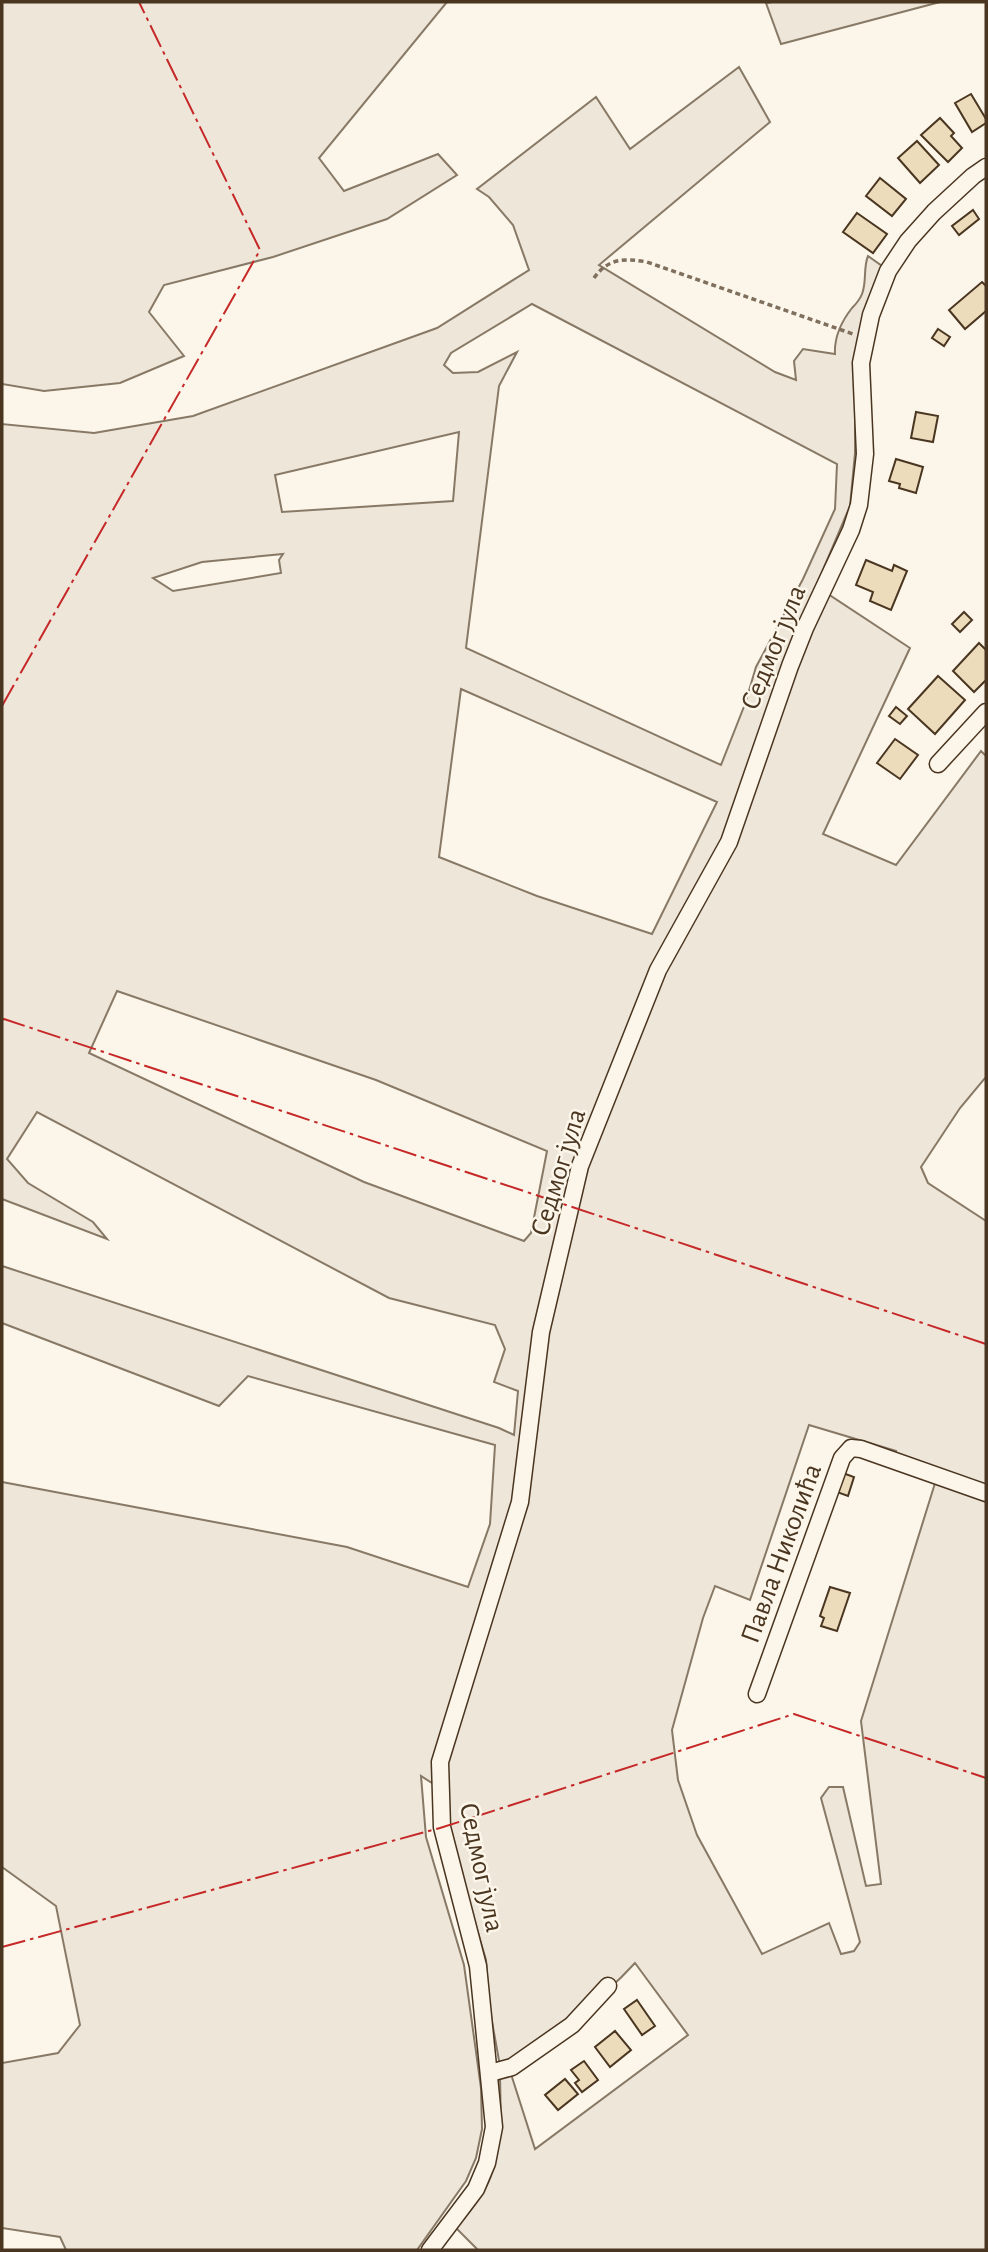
<svg xmlns="http://www.w3.org/2000/svg" width="988" height="2252" font-family="'Alegreya Sans',sans-serif">
  <style>
    .green { fill: #ede6d9; stroke: #887966; stroke-width: 2; fill-rule: evenodd }
    .building { fill: #ecdcbc; stroke: #4a3520; stroke-width: 2 }
    .lines { fill: none; stroke-linecap: round; stroke-linejoin: round }
    .street-casing { stroke: #4a3520; stroke-width: 19 }
    .path { stroke: #7f6f5c; stroke-width: 3.5; stroke-dasharray: 5 3.5; stroke-linecap: butt }
    .street { stroke: #fbf6e9; stroke-width: 16 }
    .power { stroke: #c62828; stroke-width: 2; stroke-dasharray: 24 5 3.5 5; stroke-linecap: butt }
    .labels { text-anchor: middle; stroke-width: 5; stroke-linejoin: round; paint-order: stroke }
    .street-label { font-size: 28px; fill: #4a3520; stroke: #fbf6e9 }
  </style>
  <rect width="100%" height="100%" fill="#fbf6e9"/>
  <!-- green -->
  <g class="green">
    <path d="M 2,2 L 447,2 L 319,158 L 344,191 L 438,154 L 457,175 L 387,219 L 273,257 L 164,285 L 149,312 L 184,356 L 120,383 L 44,391 L 2,384 Z"/>
    <path d="M 772,2 L 940,2 L 781,44 L 766,3 Z"/>
    <path d="M 739,67 L 770,122 L 599,265 L 775,372 L 796,380 L 794,361 L 803,349 L 835,354 C 834,336 841,322 852,308 C 856,304 860,299 862,294 C 867,281 863,268 868,256 L 882,266 L 855,359 L 855,453 L 850,506 L 816,586 L 910,648 L 823,834 L 896,865 L 981,751 L 986,756 L 986,1077 L 960,1108 L 921,1167 L 928,1183 L 986,1221 L 986,2250 L 478,2250 L 456,2228 C 465,2217 475,2206 482,2194 C 503,2161 501,2115 500,2078 L 511,2074 L 535,2149 L 688,2035 L 635,1963 C 595,2007 550,2035 500,2066 L 489,2005 L 486,1960 L 447,1828 L 446,1792 L 421,1776 L 426,1837 L 464,1965 L 481,2088 L 482,2129 L 476,2158 L 466,2181 L 417,2250 L 66,2250 L 60,2237 L 2,2228 L 2,2063 L 58,2053 L 80,2025 L 56,1906 L 2,1867 L 2,1482 L 347,1547 L 468,1587 L 490,1524 L 495,1445 L 248,1376 L 219,1406 L 2,1323 L 2,1266 L 499,1428 L 514,1435 L 518,1391 L 494,1382 L 505,1349 L 495,1325 L 389,1298 L 37,1112 L 7,1159 L 28,1183 L 93,1222 L 107,1239 L 2,1199 L 2,424 L 94,433 L 193,416 L 437,328 L 529,270 L 513,225 L 489,197 L 477,189 L 596,97 L 630,149 ZM 532,304 L 837,464 L 835,509 L 803,579 L 756,667 L 745,704 L 721,765 L 466,648 L 499,386 L 517,352 L 478,372 L 453,373 L 444,365 L 451,353 ZM 459,432 L 453,501 L 282,512 L 275,475 ZM 283,554 L 279,560 L 281,573 L 173,591 L 153,578 L 202,562 ZM 461,689 L 717,802 L 652,934 L 537,896 L 439,857 ZM 117,991 L 376,1080 L 547,1151 L 531,1233 L 524,1241 L 364,1182 L 89,1053 ZM 809,1425 L 896,1451 L 892,1465 L 936,1480 L 861,1721 L 881,1884 L 866,1886 L 843,1787 L 829,1787 L 821,1798 L 860,1942 L 854,1951 L 841,1954 L 829,1923 L 762,1954 L 697,1835 L 678,1780 L 672,1730 L 703,1618 L 715,1586 L 750,1600 Z"/>
  </g>
  <!-- building -->
  <g class="building">
    <path d="M 971,94 L 986,119 L 986,123 L 972,132 L 955,103 Z"/>
    <path d="M 940,118 L 954,133 L 951,136 L 962,148 L 948,162 L 921,135 Z"/>
    <path d="M 917,141 L 939,165 L 920,183 L 898,158 Z"/>
    <path d="M 880,178 L 906,199 L 892,216 L 866,196 Z"/>
    <path d="M 973,210 L 979,219 L 959,235 L 952,226 Z"/>
    <path d="M 857,213 L 887,234 L 873,253 L 843,232 Z"/>
    <path d="M 982,282 L 986,286 L 986,311 L 965,329 L 949,310 Z"/>
    <path d="M 938,329 L 950,337 L 944,346 L 932,338 Z"/>
    <path d="M 916,412 L 938,416 L 933,442 L 911,438 Z"/>
    <path d="M 896,459 L 923,467 L 916,493 L 899,488 L 900,484 L 889,481 Z"/>
    <path d="M 866,560 L 892,571 L 894,565 L 907,571 L 891,610 L 870,601 L 873,592 L 856,585 Z"/>
    <path d="M 964,612 L 972,620 L 960,632 L 952,624 Z"/>
    <path d="M 979,643 L 986,650 L 986,680 L 974,692 L 953,671 Z"/>
    <path d="M 938,676 L 965,700 L 935,734 L 908,709 Z"/>
    <path d="M 896,707 L 907,716 L 900,724 L 889,716 Z"/>
    <path d="M 895,739 L 918,755 L 900,779 L 877,763 Z"/>
    <path d="M 840,1472 L 854,1477 L 848,1496 L 834,1491 Z"/>
    <path d="M 830,1587 L 850,1593 L 837,1631 L 821,1626 L 824,1618 L 820,1616 Z"/>
    <path d="M 637,2000 L 655,2026 L 642,2035 L 624,2009 Z"/>
    <path d="M 615,2031 L 631,2050 L 610,2067 L 595,2047 Z"/>
    <path d="M 584,2061 L 598,2080 L 582,2092 L 575,2083 L 579,2080 L 571,2070 Z"/>
    <path d="M 565,2079 L 578,2094 L 558,2110 L 545,2095 Z"/>
  </g>
  <g class="lines">
    <!-- street casing -->
    <g class="street-casing">
      <g id="street">
        <path d="M 938,764 L 986,712"/>
        <path d="M 757,1694 L 842,1458 L 851,1448 L 861,1449 L 986,1493"/>
        <path d="M 490,2073 L 512,2067 L 572,2025 L 608,1986"/>
        <path d="M 430,2250 L 476,2189 L 487,2163 L 494,2127 L 478,1966 L 442,1827 L 440,1762 L 520,1502 L 541,1332 L 580,1166 L 658,970 L 729,842 L 790,666 L 805,628 L 851,530 L 859,505 L 865,454 L 861,363 L 871,315 L 888,271 L 908,241 L 934,212 L 973,176 L 986,167"/>
      </g>
    </g>
    <!-- path -->
    <path class="path" d="M 594,278 C 608,258 625,258 647,262 L 853,334"/>
    <!-- street -->
    <use href="#street" class="street"/>
    <!-- power -->
    <g class="power">
      <path d="M 2,706 L 260,250 L 139,2"/>
      <path d="M 2,1020 L 4,1019 L 986,1344"/>
      <path d="M 2,1947 L 440,1828 L 794,1714 L 986,1778"/>
    </g>
  </g>
  <g class="labels">
    <!-- street labels -->
    <g class="street-label">
      <text transform="translate(772 647) rotate(-68)" y="10">Седмог јула</text>
      <text transform="translate(557 1172) rotate(-73)" y="10">Седмог јула</text>
      <text transform="translate(780 1553) rotate(-70)" y="10">Павла Николића</text>
      <text transform="translate(483 1867) rotate(78)" y="10">Седмог јула</text>
    </g>
  </g>
  <!-- border -->
  <rect width="988" height="2252" fill="none" stroke="#4a3520" stroke-width="7"/>
</svg>
